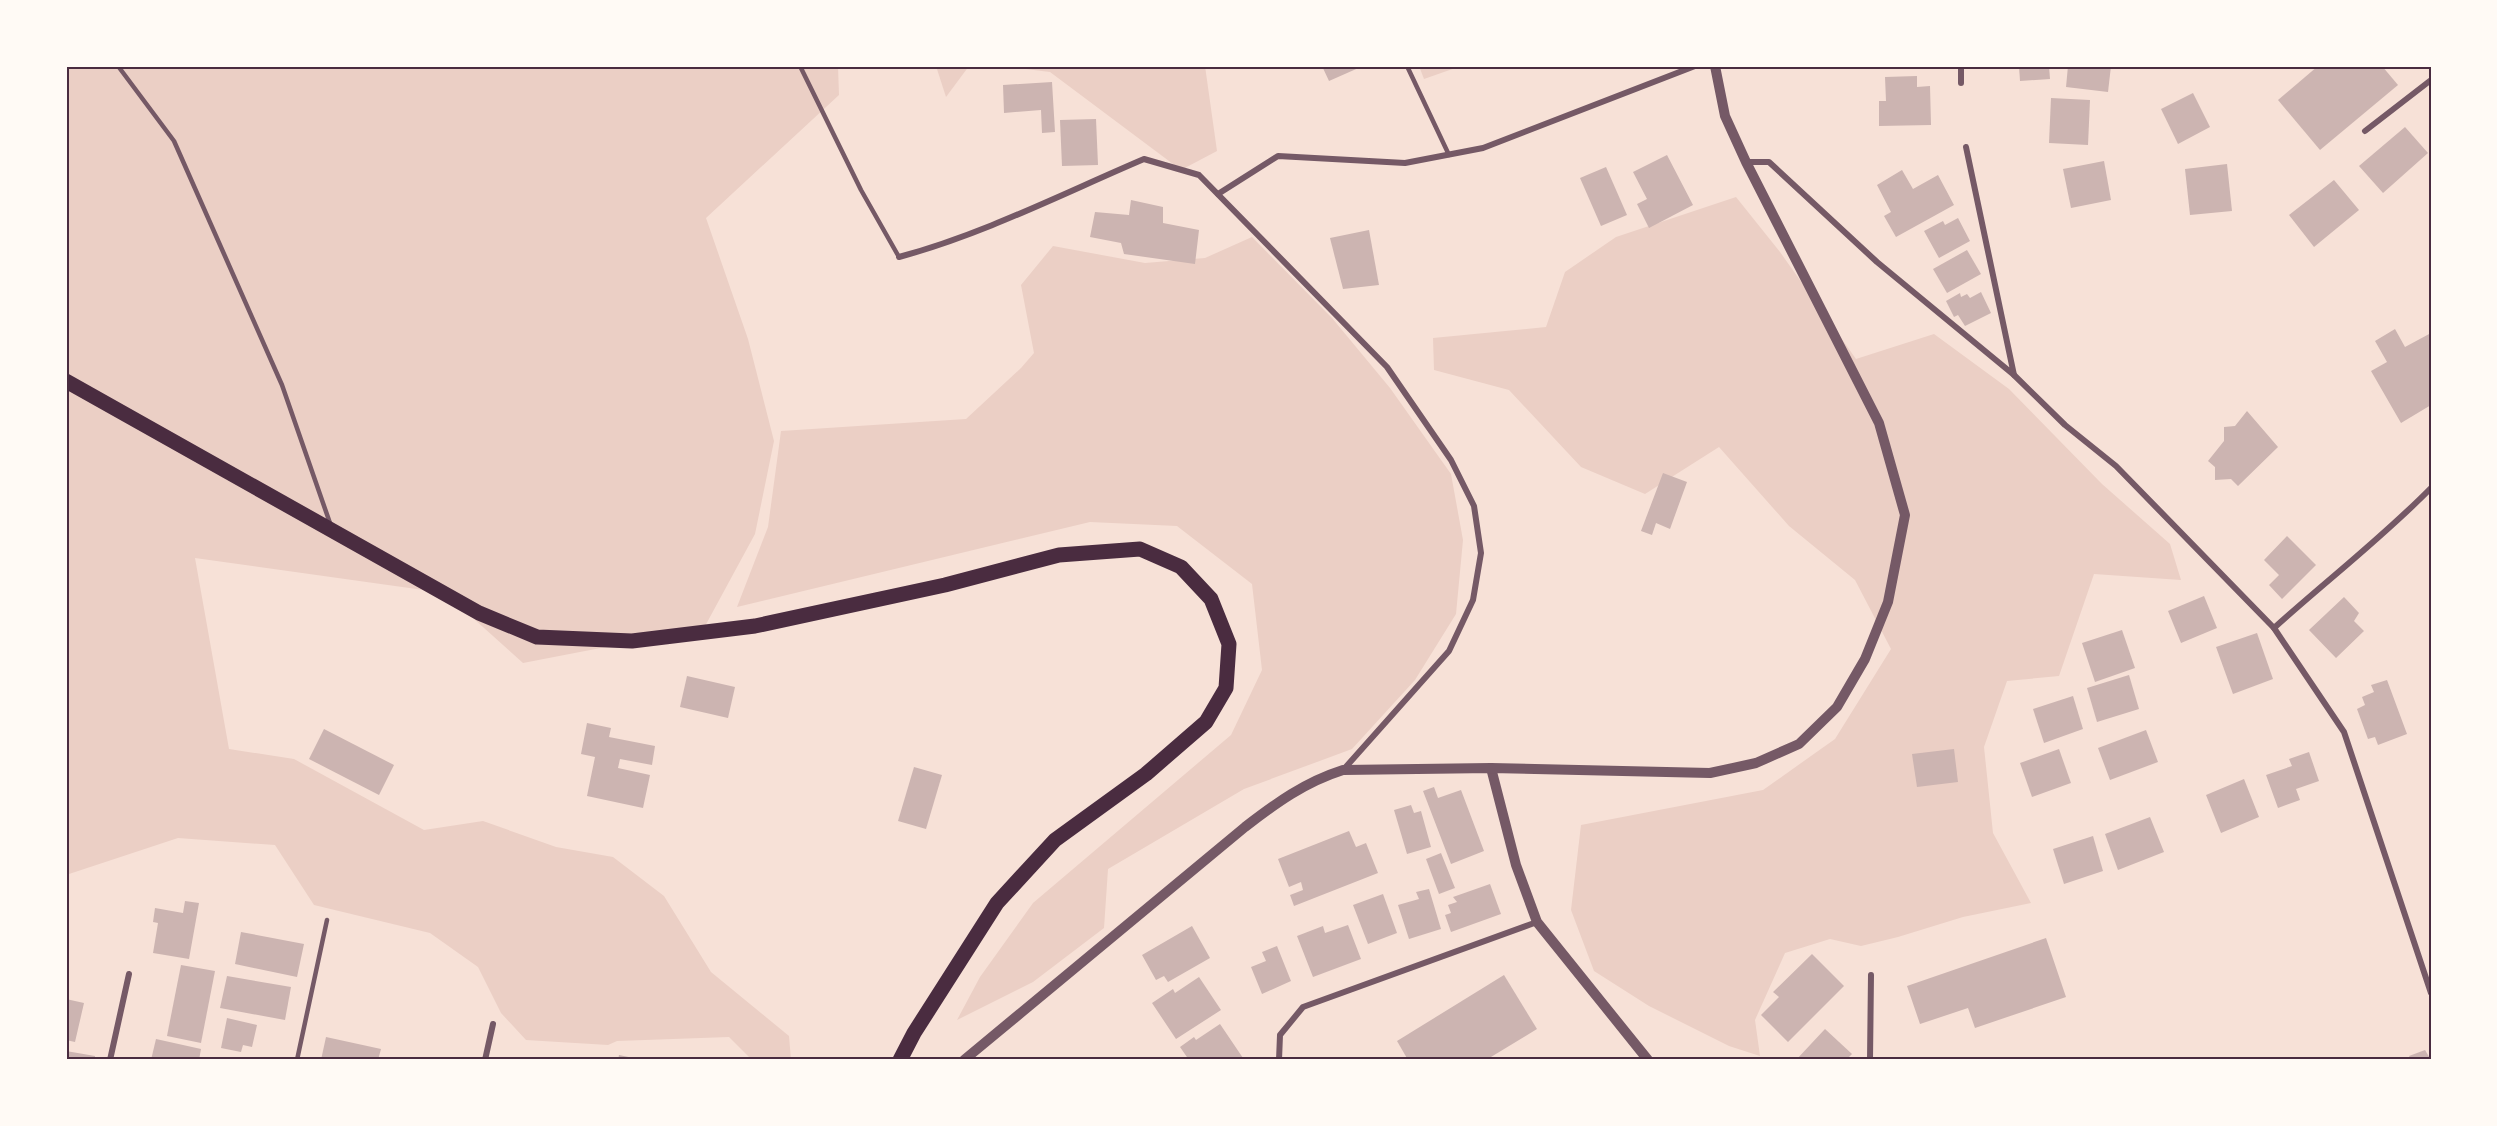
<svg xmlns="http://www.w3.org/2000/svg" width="2497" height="1126" font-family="Signika,sans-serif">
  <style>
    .green { fill: #ebcfc5 }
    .building { fill: #ccb4b1 }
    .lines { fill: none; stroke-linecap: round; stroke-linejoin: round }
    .service { stroke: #755966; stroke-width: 4.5 }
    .minor { stroke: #755966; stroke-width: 6 }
    .tertiary { stroke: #755966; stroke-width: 10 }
    .primary { stroke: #4a2c40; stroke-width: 15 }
    .neatline { fill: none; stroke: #4a2c40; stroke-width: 2 }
  </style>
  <rect width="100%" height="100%" fill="#f7e1d7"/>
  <!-- green -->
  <g class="green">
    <path d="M 66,66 L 838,66 L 839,95 L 706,218 L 748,339 L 774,441 L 755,534 L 704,628 L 523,663 L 445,593 L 195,558 L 229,749 L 294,759 L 424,830 L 483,821 L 556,847 L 613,857 L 664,896 L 711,972 L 789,1036 L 791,1060 L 752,1060 L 729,1037 L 617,1041 L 608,1045 L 526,1040 L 501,1013 L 478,967 L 430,933 L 314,905 L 275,845 L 178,838 L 66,875 Z"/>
    <path d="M 936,66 L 969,66 L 946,97 Z"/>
    <path d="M 1003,66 L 1205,66 L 1217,151 L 1181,170 L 1050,72 Z"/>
    <path d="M 1419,66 L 1461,66 L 1424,79 Z"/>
    <path d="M 1736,197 L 1780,252 L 1856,359 L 1934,334 L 2009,389 L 2102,484 L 2170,544 L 2181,580 L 2094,574 L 2059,676 L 2007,681 L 1984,747 L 1993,833 L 2031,903 L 1963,917 L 1898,937 L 1861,946 L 1830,939 L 1785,953 L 1755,1020 L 1760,1056 L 1729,1046 L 1649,1006 L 1594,971 L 1571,910 L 1581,825 L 1763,790 L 1835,739 L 1891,649 L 1855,580 L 1789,526 L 1719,447 L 1645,494 L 1581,467 L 1509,390 L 1434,370 L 1433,338 L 1546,327 L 1565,272 L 1616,237 Z"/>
    <path d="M 1252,237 L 1332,318 L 1390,388 L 1451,474 L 1463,540 L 1456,614 L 1415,680 L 1352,749 L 1244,789 L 1108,869 L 1104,928 L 1033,982 L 957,1020 L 980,977 L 1033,903 L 1231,735 L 1262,670 L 1252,584 L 1177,526 L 1090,522 L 737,607 L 768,527 L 781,431 L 966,419 L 1021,368 L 1034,353 L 1021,285 L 1053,246 L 1145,263 L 1205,258 Z"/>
  </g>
  <!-- building -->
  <g class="building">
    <path d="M 1322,66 L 1363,66 L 1329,81 Z"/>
    <path d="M 2019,66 L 2049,66 L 2050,79 L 2020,81 Z"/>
    <path d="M 2068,66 L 2111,66 L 2108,92 L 2066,87 Z"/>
    <path d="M 2318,66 L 2382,66 L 2398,85 L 2320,150 L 2278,100 Z"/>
    <path d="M 1917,76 L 1917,87 L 1930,86 L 1931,125 L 1879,126 L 1879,101 L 1886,101 L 1885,77 Z"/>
    <path d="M 1052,82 L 1055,132 L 1042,133 L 1041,110 L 1004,113 L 1003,85 Z"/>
    <path d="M 2193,93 L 2210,127 L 2178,144 L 2161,109 Z"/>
    <path d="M 2051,98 L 2090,100 L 2088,145 L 2049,143 Z"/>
    <path d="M 1096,119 L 1098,165 L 1062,166 L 1060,120 Z"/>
    <path d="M 2405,127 L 2428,153 L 2383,193 L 2359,166 Z"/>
    <path d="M 1667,155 L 1693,205 L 1649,228 L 1637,204 L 1647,199 L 1633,172 Z"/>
    <path d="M 2104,161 L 2111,200 L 2071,208 L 2063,169 Z"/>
    <path d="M 2227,164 L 2232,211 L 2190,215 L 2185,169 Z"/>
    <path d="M 1606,167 L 1627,215 L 1601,226 L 1580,178 Z"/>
    <path d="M 1902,170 L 1913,189 L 1938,175 L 1954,205 L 1896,237 L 1884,216 L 1891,212 L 1877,185 Z"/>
    <path d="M 2334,180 L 2359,210 L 2314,247 L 2289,215 Z"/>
    <path d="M 1131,200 L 1163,207 L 1163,223 L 1199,230 L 1195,264 L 1124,254 L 1121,243 L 1090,237 L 1095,212 L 1129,215 Z"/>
    <path d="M 1958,218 L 1970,241 L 1939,258 L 1924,231 L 1943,221 L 1945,225 Z"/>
    <path d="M 1369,230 L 1379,285 L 1343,289 L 1330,238 Z"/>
    <path d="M 1967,250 L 1981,274 L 1947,293 L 1933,269 Z"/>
    <path d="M 1981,292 L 1991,313 L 1965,326 L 1958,315 L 1954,317 L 1946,301 L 1960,293 L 1961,297 L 1967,294 L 1970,298 Z"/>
    <path d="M 2395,329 L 2405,347 L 2431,333 L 2431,405 L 2401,423 L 2371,371 L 2387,362 L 2375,341 Z"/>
    <path d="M 2247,411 L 2278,447 L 2238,486 L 2231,479 L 2215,480 L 2215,467 L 2208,461 L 2224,441 L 2224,427 L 2235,426 Z"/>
    <path d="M 1663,473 L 1687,482 L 1670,529 L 1656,523 L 1652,535 L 1641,531 Z"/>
    <path d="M 2287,536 L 2316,565 L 2282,599 L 2269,585 L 2279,575 L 2264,560 Z"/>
    <path d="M 2204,596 L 2217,628 L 2181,643 L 2168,611 Z"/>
    <path d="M 2344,597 L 2359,613 L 2354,621 L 2364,631 L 2336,658 L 2309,630 Z"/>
    <path d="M 2122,630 L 2135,668 L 2095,682 L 2082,643 Z"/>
    <path d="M 2257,633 L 2273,679 L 2233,694 L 2216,647 Z"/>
    <path d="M 2129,675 L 2139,709 L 2097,722 L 2087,688 Z"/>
    <path d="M 687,676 L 735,687 L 728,718 L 680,707 Z"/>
    <path d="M 2387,680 L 2407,734 L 2378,745 L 2375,737 L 2368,739 L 2357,709 L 2365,705 L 2362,697 L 2374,692 L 2371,685 Z"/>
    <path d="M 2073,696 L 2083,729 L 2044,743 L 2033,709 Z"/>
    <path d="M 587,723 L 611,728 L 609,737 L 655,746 L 652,765 L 620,759 L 618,768 L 650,775 L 643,808 L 587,796 L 595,757 L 581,754 Z"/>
    <path d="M 324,729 L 394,765 L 379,795 L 309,759 Z"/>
    <path d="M 2146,730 L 2158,762 L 2110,780 L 2098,748 Z"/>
    <path d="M 1954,749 L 1958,782 L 1917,787 L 1912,754 Z"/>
    <path d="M 2059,749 L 2071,783 L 2032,797 L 2020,763 Z"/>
    <path d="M 2309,752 L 2319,781 L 2296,789 L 2300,800 L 2278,808 L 2266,775 L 2292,766 L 2289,759 Z"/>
    <path d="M 914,767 L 942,775 L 926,829 L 898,821 Z"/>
    <path d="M 2244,779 L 2259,817 L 2221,833 L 2206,795 Z"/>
    <path d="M 1434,787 L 1438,798 L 1461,790 L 1484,851 L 1451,864 L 1423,791 Z"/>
    <path d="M 1411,805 L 1414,813 L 1421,811 L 1431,847 L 1407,854 L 1394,810 Z"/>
    <path d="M 2150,817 L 2164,852 L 2118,870 L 2105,834 Z"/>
    <path d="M 1349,831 L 1356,847 L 1366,843 L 1378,873 L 1294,906 L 1290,895 L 1303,890 L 1301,882 L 1289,887 L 1278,859 Z"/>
    <path d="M 2093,836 L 2103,871 L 2064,884 L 2053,849 Z"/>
    <path d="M 1441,853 L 1455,888 L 1439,894 L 1426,859 Z"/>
    <path d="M 1490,884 L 1501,914 L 1451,932 L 1445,915 L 1451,913 L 1448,905 L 1457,902 L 1453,897 Z"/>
    <path d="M 1429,889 L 1441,929 L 1409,939 L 1398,905 L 1419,899 L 1416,892 Z"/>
    <path d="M 1383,894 L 1397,933 L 1368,944 L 1353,905 Z"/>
    <path d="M 185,901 L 199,903 L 189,959 L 153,953 L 158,923 L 153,922 L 155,908 L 183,913 Z"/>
    <path d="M 1348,925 L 1361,959 L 1313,977 L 1297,936 L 1323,926 L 1325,933 Z"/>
    <path d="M 1192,926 L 1210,958 L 1168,982 L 1164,976 L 1156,980 L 1142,955 Z"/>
    <path d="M 241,932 L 304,944 L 297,977 L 235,964 Z"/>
    <path d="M 2046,938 L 2066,997 L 1975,1028 L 1968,1008 L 1920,1024 L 1907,986 Z"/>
    <path d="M 1277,946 L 1291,981 L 1262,994 L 1251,967 L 1266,961 L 1262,952 Z"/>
    <path d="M 1812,954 L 1844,986 L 1788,1042 L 1761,1015 L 1779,997 L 1773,992 Z"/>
    <path d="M 181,965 L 215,971 L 201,1043 L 167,1036 Z"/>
    <path d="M 1504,975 L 1537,1029 L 1486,1060 L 1408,1060 L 1397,1041 Z"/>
    <path d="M 227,976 L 291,987 L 285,1020 L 220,1008 Z"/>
    <path d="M 1199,977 L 1221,1010 L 1176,1039 L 1152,1003 L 1173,989 L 1175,993 Z"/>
    <path d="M 66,999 L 84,1003 L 75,1042 L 66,1040 Z"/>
    <path d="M 227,1018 L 257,1025 L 252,1047 L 243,1045 L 241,1052 L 221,1048 Z"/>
    <path d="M 1220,1024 L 1243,1058 L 1189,1060 L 1180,1047 L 1194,1037 L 1196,1040 Z"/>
    <path d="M 1825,1029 L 1852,1054 L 1846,1060 L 1796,1060 Z"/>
    <path d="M 326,1037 L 381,1049 L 378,1060 L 321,1060 Z"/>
    <path d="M 156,1039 L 201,1049 L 199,1060 L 151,1060 Z"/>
    <path d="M 2425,1050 L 2431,1060 L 2411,1060 L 2409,1056 Z"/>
    <path d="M 66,1051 L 95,1056 L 95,1060 L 66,1060 Z"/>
    <path d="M 619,1055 L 638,1059 L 637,1060 L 618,1060 Z"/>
  </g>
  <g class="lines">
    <!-- service -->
    <g class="service">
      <path d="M 118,66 L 174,141 L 282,385 L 331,526"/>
      <path d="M 800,66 L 861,190 L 899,257"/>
      <path d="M 1407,66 L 1449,155"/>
      <path d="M 297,1060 L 327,920"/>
    </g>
    <!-- minor -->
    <g class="minor">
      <path d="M 1961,66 L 1961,83"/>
      <path d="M 2365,131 L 2431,80"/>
      <path d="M 1746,162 L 1769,162 L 1877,262 L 2014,375 L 1966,147"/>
      <path d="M 1218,194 L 1278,156 L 1405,163 L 1483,148 L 1695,66"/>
      <path d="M 899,257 C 984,234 1064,193 1144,159 L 1199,175 L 1387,367 L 1451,460 L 1474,506 L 1481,553 L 1473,600 L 1449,651 L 1344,769"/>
      <path d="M 2014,375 L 2065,425 L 2116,466 L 2274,628 L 2344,732 L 2431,993"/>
      <path d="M 2274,628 C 2326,581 2382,538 2431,488"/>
      <path d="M 110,1060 L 129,974"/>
      <path d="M 485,1060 L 493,1024"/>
      <path d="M 1279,1060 L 1280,1035 L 1303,1007 L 1537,922"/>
      <path d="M 1870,1060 L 1871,975"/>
    </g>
    <!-- tertiary -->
    <g class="tertiary">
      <path d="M 1491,768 L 1516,865 L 1537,922 L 1648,1060"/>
      <path d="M 964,1060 L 1245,827 C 1276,803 1305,782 1343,770 L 1491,768 L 1710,773 L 1756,763 L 1799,744 L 1837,707 L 1865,659 L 1888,602 L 1905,515 L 1879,423 L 1746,162 L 1725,116 L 1715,66"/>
    </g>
    <!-- primary -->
    <path class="primary" d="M 66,381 L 479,613 L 537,637 L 632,641 L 755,626 L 945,585 L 1059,555 L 1140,549 L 1181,567 L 1211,599 L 1229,644 L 1226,688 L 1206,722 L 1146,774 L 1055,840 L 997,903 L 914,1033 L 900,1060"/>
  </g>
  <!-- border -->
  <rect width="2497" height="1126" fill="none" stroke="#fffaf5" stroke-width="135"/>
  <rect x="68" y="68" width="2362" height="990" class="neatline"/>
</svg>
